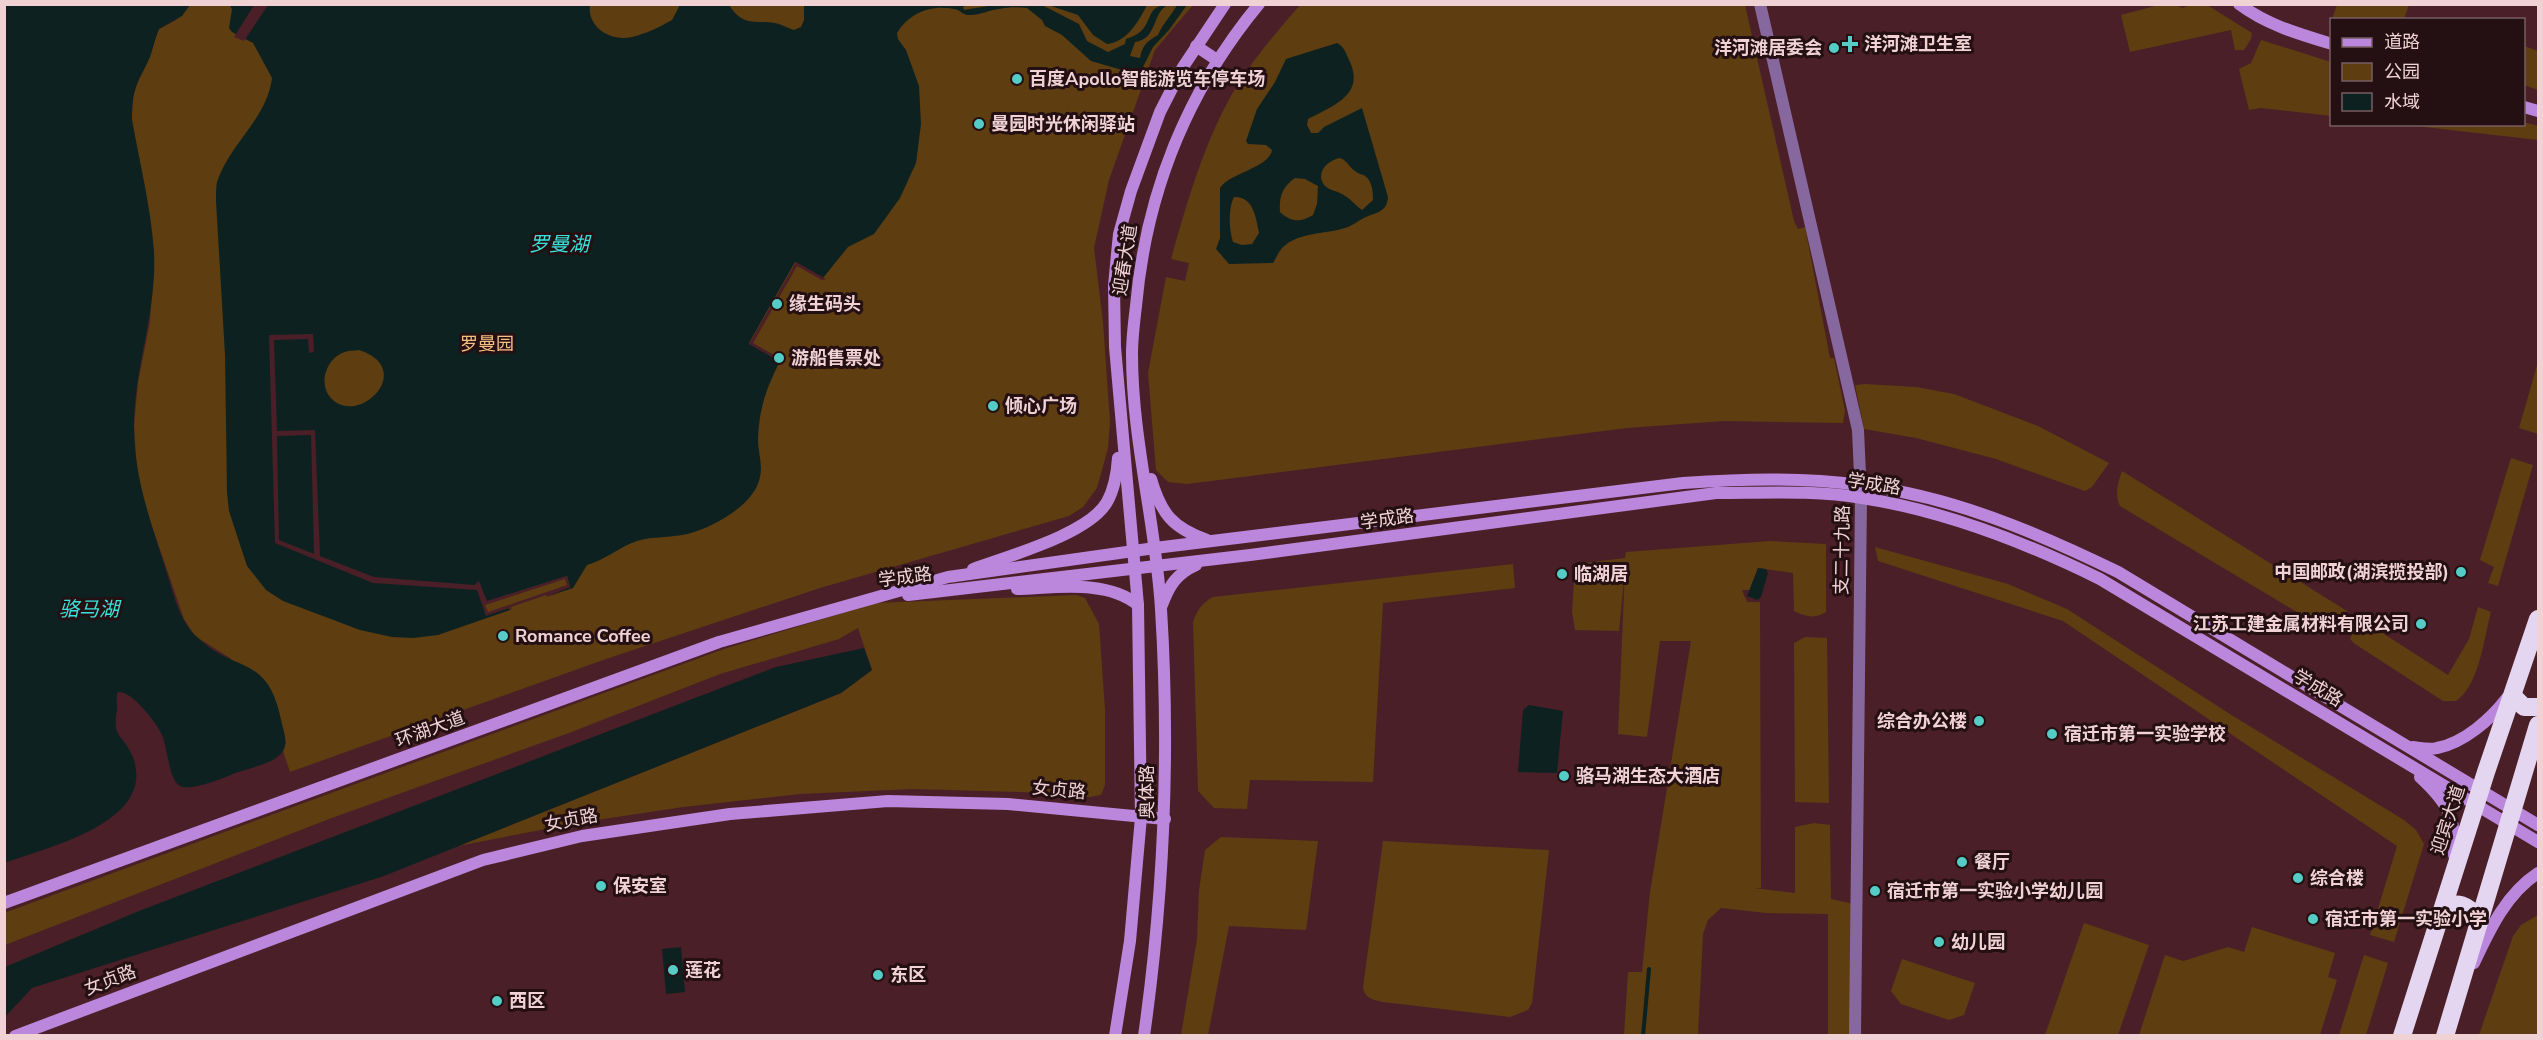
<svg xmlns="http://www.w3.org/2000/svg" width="2543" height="1040" font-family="'Nunito Sans','Noto Sans SC',sans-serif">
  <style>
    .green { fill: #5e3d11 }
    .water { fill: #0d2220; fill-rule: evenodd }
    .pier { fill: #4b1f27; fill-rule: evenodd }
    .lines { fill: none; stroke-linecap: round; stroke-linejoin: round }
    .stream { stroke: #0d2220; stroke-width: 4 }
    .street { stroke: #87689e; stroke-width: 12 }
    .secondary { stroke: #ba87dd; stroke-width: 12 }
    .highway { stroke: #e4d5f0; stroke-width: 18 }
    .poi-dot { fill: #54cdc7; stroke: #241013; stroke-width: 2 }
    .labels { text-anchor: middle; stroke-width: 6; stroke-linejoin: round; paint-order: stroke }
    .poi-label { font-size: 18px; font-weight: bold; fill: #f0d2d5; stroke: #241013; text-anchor: start }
    .street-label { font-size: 18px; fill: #f0d2d5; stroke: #241013 }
    .park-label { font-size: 18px; fill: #f4bf82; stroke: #241013 }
    .water-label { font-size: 20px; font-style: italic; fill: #39e2da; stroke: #241013 }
  </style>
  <rect width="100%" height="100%" fill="#4b1f27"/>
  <!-- green -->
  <g class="green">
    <path d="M 190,4 L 230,5 L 232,9 L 288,4 L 1193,5 L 1155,50 L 1109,180 L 1094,248 L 1103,322 L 1110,422 L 1108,448 L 1097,488 L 1083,507 L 1069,516 L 820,588 L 606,659 L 290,772 L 283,751 L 286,742 L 230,658 L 195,636 L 184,619 L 145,506 L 137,471 L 134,426 L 138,382 L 150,322 L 154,252 L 132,120 C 132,87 137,85 150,56 C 153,48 155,38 159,29 L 176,20 Z"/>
    <path d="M 1300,5 L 1745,5 L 1794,221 L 1798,229 L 1805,227 L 1830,358 L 1834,358 L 1845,411 L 1843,423 L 1724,421 L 1627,428 L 1187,484 L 1168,482 L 1156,470 L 1148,373 L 1166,277 L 1185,281 L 1189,263 L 1171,259 C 1188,199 1205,138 1238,84 C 1256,56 1278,30 1300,5 Z"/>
    <path d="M 2175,5 L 2183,8 L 2189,5 L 2207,5 L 2252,33 L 2251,39 L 2244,50 L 2235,50 L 2231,30 L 2130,52 L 2121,15 L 2155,6 Z"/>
    <path d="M 2337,5 L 2409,4 L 2409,5 L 2404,19 L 2332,19 Z"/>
    <path d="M 2261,40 L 2331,62 L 2331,116 L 2261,108 L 2249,110 L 2239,69 L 2251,63 Z"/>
    <path d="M 2524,46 L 2538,51 L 2538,90 L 2524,85 Z"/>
    <path d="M 2524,122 L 2538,126 L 2538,140 L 2407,125 L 2524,124 Z"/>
    <path d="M 2538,362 L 2538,434 L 2519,428 Z"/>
    <path d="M 1865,384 L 1916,387 L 1954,394 L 2038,426 L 2109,463 L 2092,487 L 2085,491 L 1996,459 L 1916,438 L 1864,429 L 1855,385 Z"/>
    <path d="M 2511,458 L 2533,465 L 2498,586 L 2488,583 L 2494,567 L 2480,560 Z"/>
    <path d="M 2122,471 L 2347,611 L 2334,631 L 2327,630 L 2120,506 C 2114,494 2118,483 2122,471 Z"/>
    <path d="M 1770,541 L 1826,544 L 1826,612 C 1814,619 1807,617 1794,611 L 1793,573 L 1758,568 L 1750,590 L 1742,590 L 1747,602 L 1760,602 L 1761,888 L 1754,888 L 1795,893 L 1795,827 L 1814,823 L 1830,825 L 1831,899 L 1854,904 L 1851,1035 L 1828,1035 L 1828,914 L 1766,913 L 1721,908 L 1708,920 L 1703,934 L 1698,1035 L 1624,1035 L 1628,972 L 1642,972 L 1650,892 L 1691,641 L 1660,641 L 1647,737 L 1618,734 L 1625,569 L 1619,631 L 1575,630 L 1572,612 L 1575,564 L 1625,558 L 1626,552 Z"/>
    <path d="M 1875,547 L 2008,584 L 2067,609 L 2233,716 L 2404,820 L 2416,830 L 2424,844 L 2394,942 L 2370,935 L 2397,846 L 2063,621 L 1878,561 Z"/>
    <path d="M 1513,564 L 1515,588 L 1383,603 L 1373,782 L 1250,780 L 1247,809 L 1214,808 L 1198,791 L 1193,622 C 1197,610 1202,603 1213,597 Z"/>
    <path d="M 1076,595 L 1085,598 L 1099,624 L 1105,709 L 1105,785 L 1101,795 L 1090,797 L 1050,793 L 913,789 L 800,794 L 683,807 L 577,823 L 458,846 L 841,693 L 872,670 L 858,628 L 839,639 L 720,674 L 569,733 L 329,819 L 5,945 L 4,913 L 724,649 L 876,603 Z"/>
    <path d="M 2478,607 L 2491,612 C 2484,638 2479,686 2456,701 L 2443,701 L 2355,644 L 2350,639 L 2359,618 L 2448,675 L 2469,639 Z"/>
    <path d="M 1805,637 L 1827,638 L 1829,803 L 1795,802 L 1794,643 Z"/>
    <path d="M 1221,837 L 1318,841 L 1306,930 L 1229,926 L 1208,1035 L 1181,1035 L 1197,939 L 1199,890 L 1205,850 Z"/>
    <path d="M 1383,841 L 1549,850 L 1532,1003 L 1528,1010 L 1510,1017 L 1383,1002 C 1373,1000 1364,998 1363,987 Z"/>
    <path d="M 2538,915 L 2538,1035 L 2479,1035 L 2513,936 L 2521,925 Z"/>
    <path d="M 2084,923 L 2149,945 L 2118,1035 L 2045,1035 Z"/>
    <path d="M 2252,927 L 2335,953 L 2328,977 L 2337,980 L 2320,1035 L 2139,1035 L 2165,955 L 2183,961 L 2228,947 L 2244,952 Z"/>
    <path d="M 2364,955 L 2388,963 L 2366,1035 L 2339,1035 Z"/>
    <path d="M 1902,959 L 1975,983 L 1964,1015 L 1949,1020 L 1901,1004 L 1891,991 Z"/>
  </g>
  <!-- water -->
  <g class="water">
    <path d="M 5,4 L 190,5 L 182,16 L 159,29 C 155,38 153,48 150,57 C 137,85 132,87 132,120 C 140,164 151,208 154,252 C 157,312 134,368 134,427 C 134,477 151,523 166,570 C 173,592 179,621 197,637 C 238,676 268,652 282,724 C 284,732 288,743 283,751 C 276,763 250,768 238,772 C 226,777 191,792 180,786 C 168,780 168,744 160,731 C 154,720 131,690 118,692 C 115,698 118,704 117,710 C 112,738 122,733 132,755 C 160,822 47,847 5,863 Z"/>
    <path d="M 230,5 L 590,5 C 587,27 610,42 632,37 C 645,34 660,27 672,20 L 680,5 L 729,5 C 743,27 755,20 775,23 C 781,24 788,28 794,30 L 801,27 L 804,20 L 804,5 L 967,5 L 963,7 L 964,10 L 994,5 L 1042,5 L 1079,24 L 1087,41 L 1108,52 L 1125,44 L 1126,39 C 1158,30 1141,5 1168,5 C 1152,12 1158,39 1135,42 L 1130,56 L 1140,58 C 1142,46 1147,41 1158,35 C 1163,23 1171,16 1177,5 L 1187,5 L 1169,30 L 1153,47 L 1139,75 L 1091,61 L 1062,35 L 1045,26 L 1042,20 L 1027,8 C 1018,7 1009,7 999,9 C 990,10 980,15 971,15 C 963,16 961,10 954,9 C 931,4 909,13 897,33 L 898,39 L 906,50 L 919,86 L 921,124 L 916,163 L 900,198 L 874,234 L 848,247 L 823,278 L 795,262 L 749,343 L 780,361 C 766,389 759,409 758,440 C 758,452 763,465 760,477 C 755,505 712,528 687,534 C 670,538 653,536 637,541 C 619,547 605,560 587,565 L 573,588 L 549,596 L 549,594 L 570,587 L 567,576 L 482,603 L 486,615 L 509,608 L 510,610 L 438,635 L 413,638 L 392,637 L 360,630 L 283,601 L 266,590 L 247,566 L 229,511 L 227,493 L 225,355 L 216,201 C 216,195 216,187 217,182 C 230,143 267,119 272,78 L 253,43 L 232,32 L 229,28 L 232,9 ZM 359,350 C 418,369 357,429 330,397 C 318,383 327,357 345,352 C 349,350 355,351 359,350 Z"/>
    <path d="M 1048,5 L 1147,5 C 1139,21 1127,42 1107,44 L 1093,35 L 1078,15 Z"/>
    <path d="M 1337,43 C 1345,47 1346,54 1350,62 C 1365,95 1332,106 1308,119 L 1307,125 L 1311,133 L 1318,133 L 1324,127 L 1362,108 L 1388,197 C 1387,214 1374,212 1362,219 C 1356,222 1352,226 1345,228 C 1326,234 1299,232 1283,247 C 1279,251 1276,258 1273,263 L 1229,264 L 1216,249 L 1220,238 L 1220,188 C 1229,173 1269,168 1272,150 L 1266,145 L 1248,144 L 1246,141 L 1257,109 L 1275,82 L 1286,59 ZM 1340,158 C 1348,161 1349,167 1355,171 C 1358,174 1362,174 1365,176 C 1372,181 1373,191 1373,200 L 1362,210 C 1355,205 1350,198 1342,194 C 1337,191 1329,190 1325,186 C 1314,173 1328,160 1340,158 ZM 1295,178 L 1305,179 L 1318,186 L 1317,204 L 1313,215 C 1300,223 1291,222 1280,212 C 1279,197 1282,187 1295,178 ZM 1234,197 C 1253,196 1256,217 1259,233 L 1252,244 L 1242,245 L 1233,242 C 1229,230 1228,209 1234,197 Z"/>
    <path d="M 1758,568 L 1766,569 L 1768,573 L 1761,597 L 1757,600 L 1747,596 Z"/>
    <path d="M 864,648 L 872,670 L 841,693 L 384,876 L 32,988 L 5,1017 L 5,967 L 139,911 L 776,667 Z"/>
    <path d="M 1529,705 L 1563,711 L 1557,773 L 1518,772 L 1523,710 Z"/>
    <path d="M 681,947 L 685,992 L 666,994 L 662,949 Z"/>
  </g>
  <!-- pier -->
  <g class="pier">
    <path d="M 254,5 L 268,5 L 244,41 L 234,37 Z"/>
    <path d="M 796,262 L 826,279 L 822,280 L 797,266 L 753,343 L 781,359 L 782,363 L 749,344 Z"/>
    <path d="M 313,334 L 314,352 L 309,353 L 308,339 L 274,340 L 277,431 L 315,430 L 320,556 L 374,577 L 474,585 L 479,581 L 487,601 L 567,576 L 570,587 L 547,597 L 546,595 L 511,607 L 512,610 L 508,608 L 486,616 L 477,590 L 373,583 L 275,543 L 269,335 ZM 311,435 L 314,553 L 314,554 L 279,540 L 277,436 ZM 565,579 L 567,585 L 488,612 L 485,605 Z"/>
  </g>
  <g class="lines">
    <!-- stream -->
    <path class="stream" d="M 1643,1036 L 1649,969"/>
    <!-- street -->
    <path class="street" d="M 1760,4 L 1858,430 L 1861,497 L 1855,1036"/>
    <!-- secondary -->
    <g class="secondary">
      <path d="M 2239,4 C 2267,25 2299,34 2332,44"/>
      <path d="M 1196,46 L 1217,60"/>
      <path d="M 2524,107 L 2538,111"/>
      <path d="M 1151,479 C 1161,514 1173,528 1207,540"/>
      <path d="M 973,569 C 1008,556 1089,534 1107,502 C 1115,488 1117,473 1118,458"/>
      <path d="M 1017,589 C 1055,588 1107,579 1138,605"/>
      <path d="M 908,595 L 1250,555 L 1716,493 C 1764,493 1815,490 1862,498 C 1946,511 2025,542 2100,579 L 2538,842"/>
      <path d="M 1162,605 C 1169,586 1176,574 1196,565"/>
      <path d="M 2413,747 C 2421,748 2430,750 2437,748 C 2464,743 2491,719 2507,698"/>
      <path d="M 2420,777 C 2447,802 2457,818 2454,855"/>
      <path d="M 4,903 L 719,642 L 948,577 L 1155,548 L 1683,483 C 1741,479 1801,477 1860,485 C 1951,496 2036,532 2118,572 L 2538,825"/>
      <path d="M 2474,963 C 2490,929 2506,894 2538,873"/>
      <path d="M 15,1036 L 483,860 L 582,836 L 730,814 L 888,801 L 1008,804 L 1165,819"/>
      <path d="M 1115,1036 L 1130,941 L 1141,817 L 1138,605 L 1115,347 L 1114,286 L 1117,254 L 1119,234 L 1131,191 L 1160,112 L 1183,67 L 1225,4"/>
      <path d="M 1144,1036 C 1164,894 1170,752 1161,609 C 1156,524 1132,440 1132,354 C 1132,338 1134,322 1136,306 C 1146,194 1187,91 1259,4"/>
    </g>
    <!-- highway -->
    <g class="highway">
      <path d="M 2513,696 L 2524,707 L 2538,707"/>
      <path d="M 2441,913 C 2455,897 2470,906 2480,921"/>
      <path d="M 2402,1036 L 2486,772 L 2538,619"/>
      <path d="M 2445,1036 L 2538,725"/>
    </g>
  </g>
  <!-- markers -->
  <g class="poi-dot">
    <path d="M1847 35h6v6h6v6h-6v6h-6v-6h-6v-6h6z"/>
    <circle cx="1834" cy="48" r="6"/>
    <circle cx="1017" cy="79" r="6"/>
    <circle cx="979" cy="124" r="6"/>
    <circle cx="777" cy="304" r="6"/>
    <circle cx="779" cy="358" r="6"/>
    <circle cx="993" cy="406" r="6"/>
    <circle cx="2461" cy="572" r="6"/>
    <circle cx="1562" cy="574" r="6"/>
    <circle cx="2421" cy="624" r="6"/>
    <circle cx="503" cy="636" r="6"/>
    <circle cx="1979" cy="721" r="6"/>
    <circle cx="2052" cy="734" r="6"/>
    <circle cx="1564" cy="776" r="6"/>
    <circle cx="1962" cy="862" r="6"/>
    <circle cx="2298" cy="878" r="6"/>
    <circle cx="601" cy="886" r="6"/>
    <circle cx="1875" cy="891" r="6"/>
    <circle cx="2313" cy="919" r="6"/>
    <circle cx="1939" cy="942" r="6"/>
    <circle cx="673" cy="970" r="6"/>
    <circle cx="878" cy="975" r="6"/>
    <circle cx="497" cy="1001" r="6"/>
  </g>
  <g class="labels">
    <!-- poi labels -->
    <g class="poi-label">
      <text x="1864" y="50">洋河滩卫生室</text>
      <text x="1822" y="54" text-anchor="end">洋河滩居委会</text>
      <text x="1029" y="85">百度Apollo智能游览车停车场</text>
      <text x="991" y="130">曼园时光休闲驿站</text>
      <text x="789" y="310">缘生码头</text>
      <text x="791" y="364">游船售票处</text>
      <text x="1005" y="412">倾心广场</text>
      <text x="2449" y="578" text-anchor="end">中国邮政(湖滨揽投部)</text>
      <text x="1574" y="580">临湖居</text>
      <text x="2409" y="630" text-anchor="end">江苏工建金属材料有限公司</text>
      <text x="515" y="642">Romance Coffee</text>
      <text x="1967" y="727" text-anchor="end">综合办公楼</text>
      <text x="2064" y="740">宿迁市第一实验学校</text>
      <text x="1576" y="782">骆马湖生态大酒店</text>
      <text x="1974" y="868">餐厅</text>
      <text x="2310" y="884">综合楼</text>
      <text x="613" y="892">保安室</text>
      <text x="1887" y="897">宿迁市第一实验小学幼儿园</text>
      <text x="2325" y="925">宿迁市第一实验小学</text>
      <text x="1951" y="948">幼儿园</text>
      <text x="685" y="976">莲花</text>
      <text x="890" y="981">东区</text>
      <text x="509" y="1007">西区</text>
    </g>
    <!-- street labels -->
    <g class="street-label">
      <text transform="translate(1125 260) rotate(-81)" y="6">迎春大道</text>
      <text transform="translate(1874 484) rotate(9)" y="6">学成路</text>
      <text transform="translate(1387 519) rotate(-8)" y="6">学成路</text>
      <text transform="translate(1842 550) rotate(-89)" y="6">支二十九路</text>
      <text transform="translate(905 577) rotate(-7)" y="6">学成路</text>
      <text transform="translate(2318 688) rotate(31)" y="6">学成路</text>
      <text transform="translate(430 729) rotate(-20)" y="6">环湖大道</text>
      <text transform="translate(1059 790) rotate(5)" y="6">女贞路</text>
      <text transform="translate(1147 792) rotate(-90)" y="6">奥体路</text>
      <text transform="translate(571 820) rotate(-11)" y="6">女贞路</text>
      <text transform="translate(2448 820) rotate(-72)" y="6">迎宾大道</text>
      <text transform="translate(110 980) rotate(-21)" y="6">女贞路</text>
    </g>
    <!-- park labels -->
    <g class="park-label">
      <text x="487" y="350">罗曼园</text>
    </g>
    <!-- water labels -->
    <g class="water-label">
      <text x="559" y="251">罗曼湖</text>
      <text x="89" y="616">骆马湖</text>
    </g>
  </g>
  <!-- border -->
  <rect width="2543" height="1040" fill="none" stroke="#f0d2d5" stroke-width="12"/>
  <!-- legend -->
  <rect x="2330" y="18" width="195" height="108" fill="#241013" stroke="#765e61" stroke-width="1.5"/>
  <rect x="2342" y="38" width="30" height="9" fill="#ba87dd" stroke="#765e61" stroke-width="1.5"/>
  <text x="2384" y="48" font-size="18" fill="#f0d2d5">道路</text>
  <rect x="2342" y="63" width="30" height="18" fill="#5e3d11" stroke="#765e61" stroke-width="1.5"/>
  <text x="2384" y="78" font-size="18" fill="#f0d2d5">公园</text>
  <rect x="2342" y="93" width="30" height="18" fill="#0d2220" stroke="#765e61" stroke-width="1.5"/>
  <text x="2384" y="108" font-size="18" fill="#f0d2d5">水域</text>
</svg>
